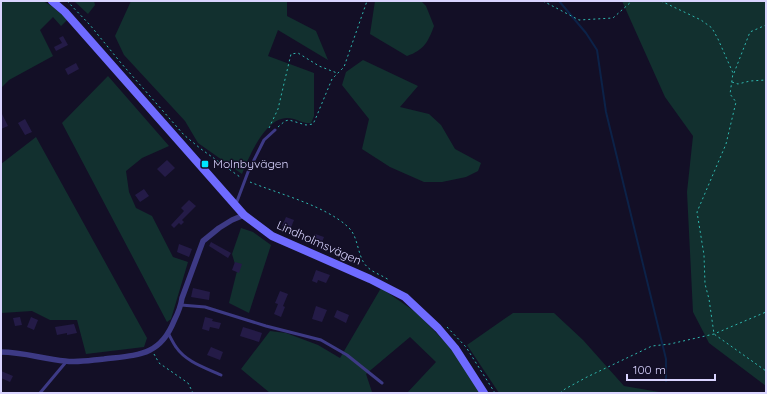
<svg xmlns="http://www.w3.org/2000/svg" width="767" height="394" font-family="Quicksand,sans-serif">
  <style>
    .green { fill: #12302f }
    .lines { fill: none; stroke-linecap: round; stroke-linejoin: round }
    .stream { stroke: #0c2248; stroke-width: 2 }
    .building { fill: #241b47 }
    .path { stroke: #2fb8b0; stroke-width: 1; stroke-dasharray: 2 3; stroke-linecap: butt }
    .service { stroke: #3d3a85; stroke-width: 3 }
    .minor { stroke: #3d3a85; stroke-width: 5.5 }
    .secondary { stroke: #6f6bff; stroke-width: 8 }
    .poi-dot { fill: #00e5ff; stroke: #130f26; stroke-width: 1.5 }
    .labels { text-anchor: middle; stroke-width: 3; stroke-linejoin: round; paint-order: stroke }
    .poi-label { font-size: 12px; fill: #d9d4ff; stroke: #130f26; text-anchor: start }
    .street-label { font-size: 12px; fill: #d9d4ff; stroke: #130f26 }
  </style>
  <rect width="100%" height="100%" fill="#130f26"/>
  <!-- green -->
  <g class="green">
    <path d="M 1,1 L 43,1 L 53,7 L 68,19 L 61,26 L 53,17 L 40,30 L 53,56 L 9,80 L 1,88 Z"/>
    <path d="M 74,1 L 94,1 L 95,5 L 88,14 Z"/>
    <path d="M 131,1 L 287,1 L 287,16 L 316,31 L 328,60 L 278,30 L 268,56 L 314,73 L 314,116 L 311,123 C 302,124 296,118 287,118 C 265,118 249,157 242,174 L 198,143 L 185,121 L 124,55 L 115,36 Z"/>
    <path d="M 375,1 L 421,1 L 426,6 L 434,26 C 428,42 424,50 407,56 L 370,34 Z"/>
    <path d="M 622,1 L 766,1 L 766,386 L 709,343 L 693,312 L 687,192 L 693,136 L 665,97 Z"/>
    <path d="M 363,60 L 418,86 L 400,107 L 429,114 L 441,125 L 455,149 L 481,163 L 478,171 L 466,177 L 442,182 L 424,182 L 390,167 L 362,149 L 369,119 L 342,85 L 346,72 Z"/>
    <path d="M 108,76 L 169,146 L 142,158 L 126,171 L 129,192 L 136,208 L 152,216 L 173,257 L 188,262 L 171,319 L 167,322 L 62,123 Z"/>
    <path d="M 36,137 L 147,338 L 144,347 L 86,354 L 77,320 L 50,320 L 32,311 L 1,313 L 1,164 Z"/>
    <path d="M 241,228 L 253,232 L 271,245 L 249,313 L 229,303 L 237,271 L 232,254 Z"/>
    <path d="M 381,288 L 417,313 L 452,349 L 481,393 L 407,393 L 436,362 L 410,337 L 366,374 L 372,392 L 379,393 L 270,393 L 241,369 L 270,331 L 286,333 L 318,345 L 340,358 Z"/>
    <path d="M 513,313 L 554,313 L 583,340 L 624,386 L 665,393 L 499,393 L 467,345 Z"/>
  </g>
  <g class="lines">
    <!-- stream -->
    <path class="stream" d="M 559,1 L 586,33 L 597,50 L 606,112 L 666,359 L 666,381"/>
  </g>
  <!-- building -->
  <g class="building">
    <path d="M 63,36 L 68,45 L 56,51 L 54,47 L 62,43 L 59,38 Z"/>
    <path d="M 76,63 L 79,69 L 68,75 L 65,69 Z"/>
    <path d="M 1,112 L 8,126 L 1,129 Z"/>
    <path d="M 25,119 L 32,132 L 25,135 L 18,123 Z"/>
    <path d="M 167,160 L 175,168 L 165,177 L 157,169 Z"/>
    <path d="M 144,189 L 149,196 L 140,202 L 135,195 Z"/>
    <path d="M 189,200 L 196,206 L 182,220 L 184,222 L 181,225 L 179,223 L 174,228 L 171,225 L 184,211 L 181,208 Z"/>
    <path d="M 286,217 L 294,220 L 290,230 L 282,226 Z"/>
    <path d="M 315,234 L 324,237 L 321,245 L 312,240 Z"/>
    <path d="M 211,242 L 231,253 L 228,258 L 209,246 Z"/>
    <path d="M 179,244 L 192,249 L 189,257 L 177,252 Z"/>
    <path d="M 235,262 L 242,264 L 239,273 L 232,270 Z"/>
    <path d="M 316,270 L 330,275 L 326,283 L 318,280 L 317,283 L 312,281 Z"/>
    <path d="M 193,288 L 210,292 L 209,300 L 191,297 Z"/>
    <path d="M 280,291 L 288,294 L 283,306 L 285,307 L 281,317 L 274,314 L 278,304 L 275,303 Z"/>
    <path d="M 316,306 L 327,310 L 322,322 L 312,319 Z"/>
    <path d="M 337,310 L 349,315 L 346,323 L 334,317 Z"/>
    <path d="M 20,317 L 22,325 L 15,326 L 13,318 Z"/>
    <path d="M 31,317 L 38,320 L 34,330 L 27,327 Z"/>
    <path d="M 205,317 L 213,319 L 212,321 L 221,323 L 219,329 L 210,327 L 209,331 L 202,329 Z"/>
    <path d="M 74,324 L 77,333 L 67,335 L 67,333 L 57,335 L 55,327 Z"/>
    <path d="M 243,327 L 262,333 L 259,342 L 240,336 Z"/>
    <path d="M 211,347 L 223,352 L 220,360 L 207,355 Z"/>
    <path d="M 1,371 L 13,376 L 10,382 L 1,378 Z"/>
  </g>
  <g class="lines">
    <!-- path -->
    <g class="path">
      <path d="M 67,1 L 90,25 L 121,63 L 184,135 L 201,149 L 240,177"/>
      <path d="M 543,1 L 579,20 L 613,18 L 632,1"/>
      <path d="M 661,1 L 701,20 L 712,28 L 718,39 L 733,73 L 730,94 L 736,102 L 726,144 L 697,212 L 704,255 L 705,284 L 709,299 L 714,334 L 766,371"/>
      <path d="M 734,73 L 750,32 L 766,25"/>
      <path d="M 732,82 L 738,84 L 750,81 L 766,80"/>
      <path d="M 278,127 L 285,121 L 289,120 L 306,125 L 313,124 L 315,120 L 332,79 L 344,67 L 367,1"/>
      <path d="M 269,128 L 278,109 L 291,54 L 298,53 L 319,66 L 337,73"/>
      <path d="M 250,182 C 279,194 326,206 348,227 C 358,236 357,252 364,263 C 370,272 380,274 389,280"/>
      <path d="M 447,327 L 466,347 L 495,393"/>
      <path d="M 154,354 L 159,363 L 188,383 L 193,393"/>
      <path d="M 560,393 L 565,389 L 587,377 L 652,346 L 670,344 L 714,334 L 766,312"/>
    </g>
    <!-- service -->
    <g class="service">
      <path d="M 236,204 L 248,172 L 264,140 L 275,130"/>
      <path d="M 181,305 L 205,307 L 266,326 L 321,340 L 347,355 L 382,383"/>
      <path d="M 168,333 C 171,338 173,343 176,347 C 186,362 206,368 221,375"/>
      <path d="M 40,393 L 66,362"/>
    </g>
    <!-- minor -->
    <path class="minor" d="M 1,352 C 23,352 43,359 65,361 C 78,363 92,360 104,359 C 138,355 160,356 174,321 C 178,313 181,306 182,298 L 203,241 L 219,228 L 232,220 L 244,215"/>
    <!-- secondary -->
    <path class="secondary" d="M 52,1 L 65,12 L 244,215 L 272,236 L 370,279 L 405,297 L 438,328 L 455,348 L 484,393"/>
  </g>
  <!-- markers -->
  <rect class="poi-dot" x="201" y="160" width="8" height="8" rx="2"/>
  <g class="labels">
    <!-- poi labels -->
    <g class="poi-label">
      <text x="213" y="168">Molnbyvägen</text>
    </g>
    <!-- street labels -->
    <g class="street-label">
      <text transform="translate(319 243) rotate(24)" y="4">Lindholmsvägen</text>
    </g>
  </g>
  <!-- border -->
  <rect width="767" height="394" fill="none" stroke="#d9d4ff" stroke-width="4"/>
  <!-- scale -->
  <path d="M627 374v6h88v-6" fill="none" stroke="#d9d4ff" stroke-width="2"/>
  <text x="633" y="374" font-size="12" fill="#d9d4ff" stroke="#130f26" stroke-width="3" paint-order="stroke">100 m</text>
</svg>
